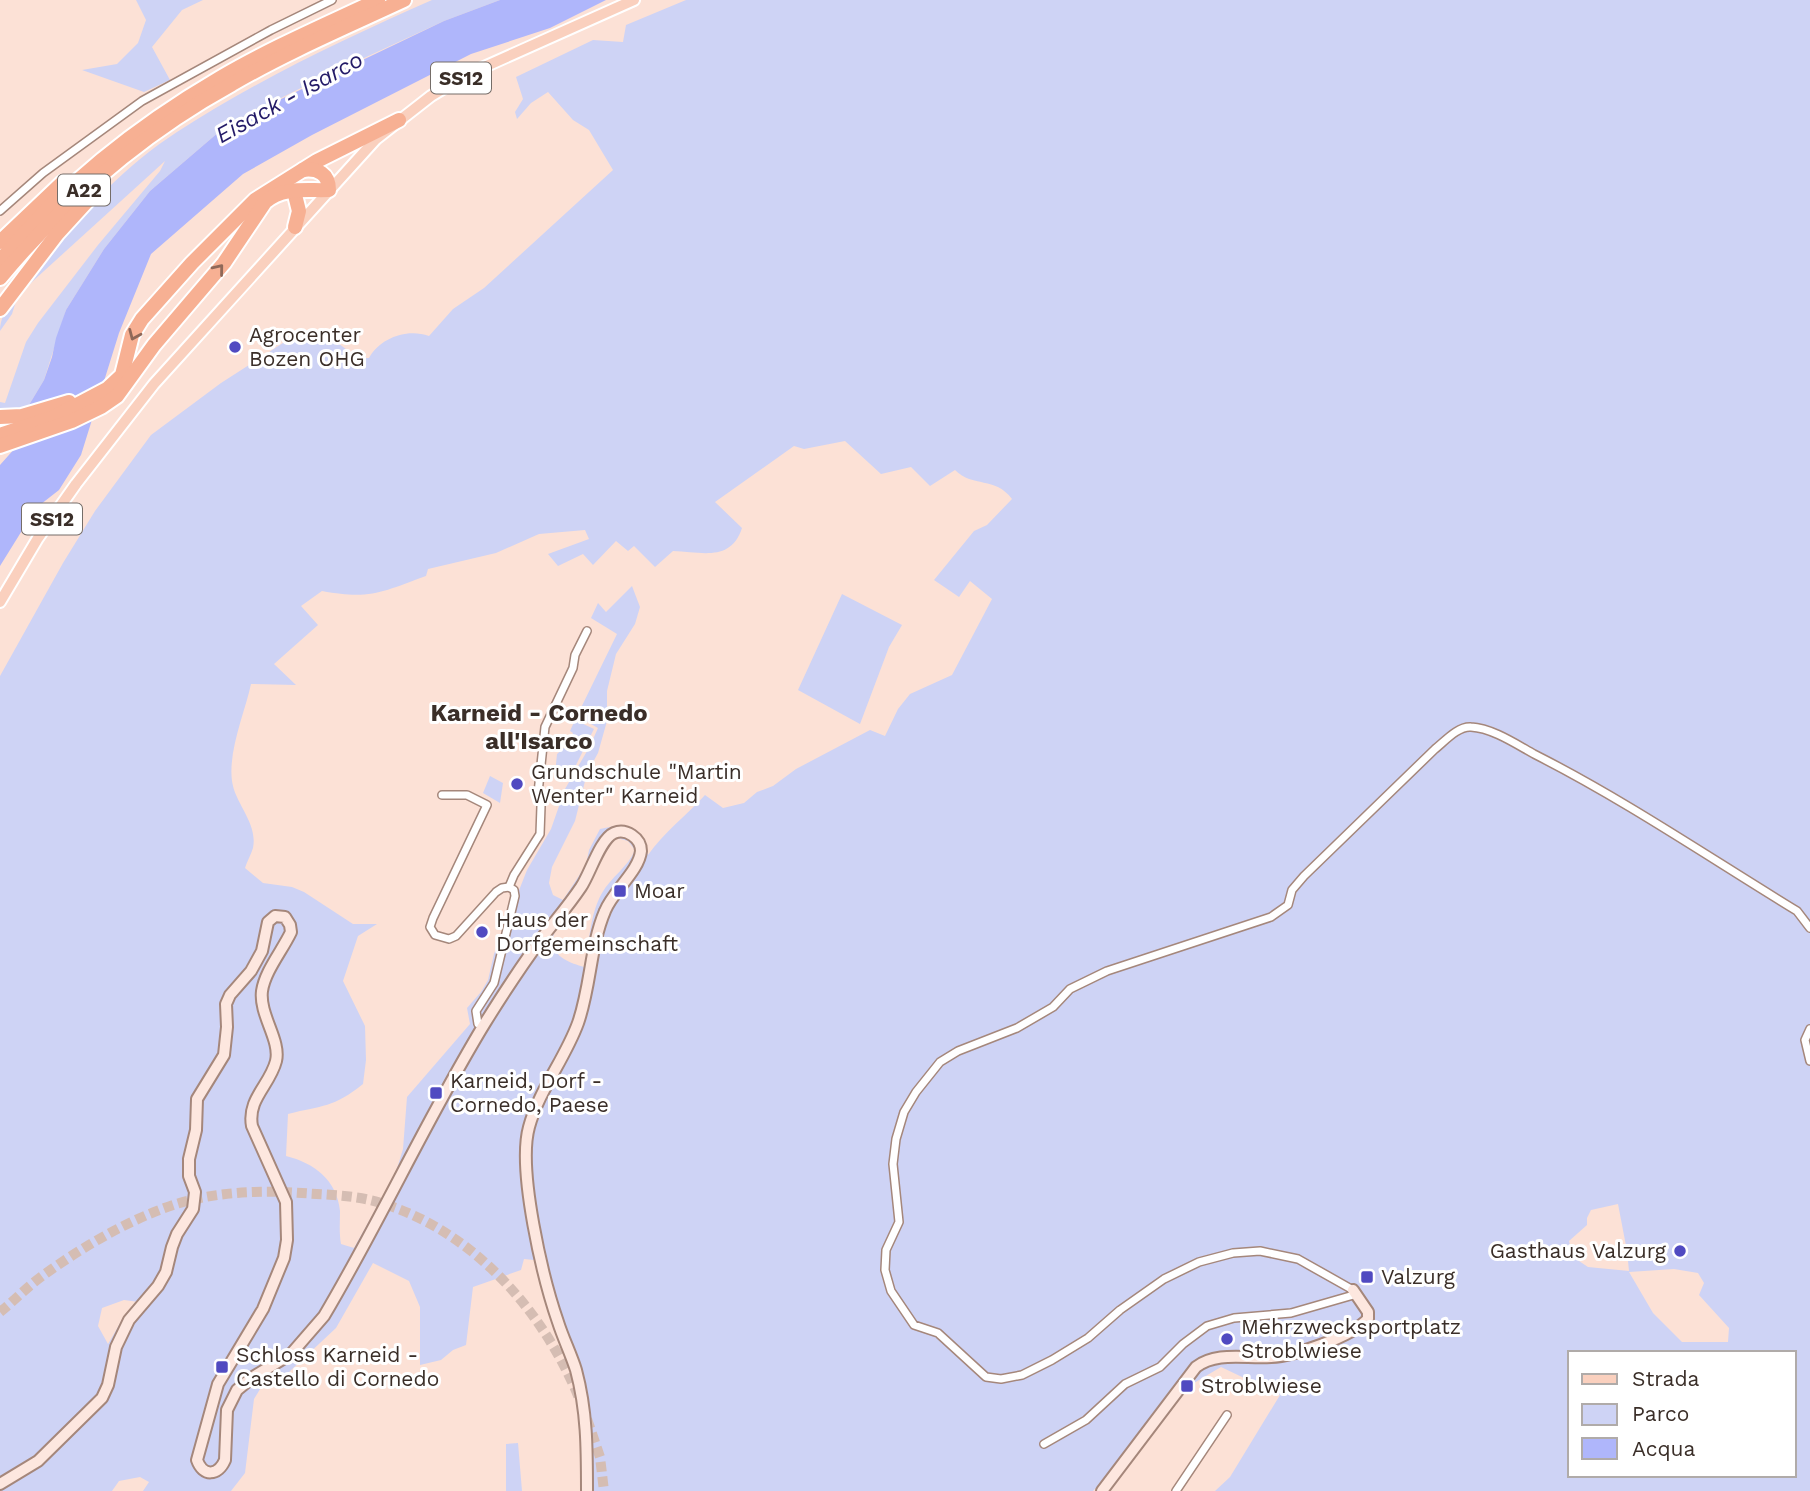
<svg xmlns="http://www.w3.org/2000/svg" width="1810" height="1491" font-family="'Work Sans',sans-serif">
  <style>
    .green { fill: #ced3f5; fill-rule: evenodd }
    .water { fill: #afb6fb }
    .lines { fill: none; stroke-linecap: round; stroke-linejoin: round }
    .primary-tunnel { stroke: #d5bdb3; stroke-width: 10; stroke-dasharray: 10 5; stroke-linecap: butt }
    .street-casing { stroke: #a5877b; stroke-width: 10 }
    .secondary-casing { stroke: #a5877b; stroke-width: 14 }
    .primary-casing { stroke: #fff; stroke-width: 14 }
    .highway-casing { stroke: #fff; stroke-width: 18 }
    .street { stroke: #fff; stroke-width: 7 }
    .secondary { stroke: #fde7df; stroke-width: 10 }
    .primary { stroke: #fad0be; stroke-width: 10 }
    .highway { stroke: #f7b093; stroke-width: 14 }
    .oneway { stroke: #8f6858 }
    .poi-dot { fill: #504ac1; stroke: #fff; stroke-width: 2.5 }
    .labels { text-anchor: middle; stroke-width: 6; stroke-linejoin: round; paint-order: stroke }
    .shield { fill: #fff; stroke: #756d68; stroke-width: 2 }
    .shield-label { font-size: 19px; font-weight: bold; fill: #3a2e28 }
    .poi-label { font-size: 21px; fill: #3a2e28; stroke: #fff; text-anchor: start }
    .water-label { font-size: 23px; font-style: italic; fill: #231a67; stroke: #fff }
    .quarter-label { font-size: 24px; font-weight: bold; fill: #3a2e28; stroke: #fff }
  </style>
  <rect width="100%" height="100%" fill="#fce1d6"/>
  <!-- green -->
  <g class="green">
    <path d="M 136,0 L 203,0 L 182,10 L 152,47 L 170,80 L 144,92 L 82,70 L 117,64 L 138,43 L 146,20 Z"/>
    <path d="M 432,0 L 500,0 L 444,21 L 323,77 L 227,125 L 150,191 L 104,249 L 66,310 L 44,380 L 26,410 L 0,412 L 0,402 L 5,403 L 26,342 L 38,323 L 98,245 L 160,171 L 165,161 L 33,281 L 17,298 L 12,314 L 0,331 C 0,308 23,287 37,269 C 76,218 123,167 177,132 C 257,80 344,39 432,0 Z"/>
    <path d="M 686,0 L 1810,0 L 1810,1491 L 1215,1491 L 1230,1477 L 1280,1395 L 1221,1367 L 1177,1393 L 1133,1447 L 1093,1491 L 583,1491 L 581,1410 L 570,1370 L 547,1306 L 534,1260 L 524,1259 L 521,1270 L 473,1287 L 466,1345 L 453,1350 L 441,1360 L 420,1365 L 420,1307 L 409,1281 L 373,1263 L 336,1328 L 273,1387 L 262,1386 L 254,1399 L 245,1473 L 231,1491 L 143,1491 L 149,1482 L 140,1477 L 119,1481 L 112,1491 L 0,1491 L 0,676 L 63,563 L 95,511 L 151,435 L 221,383 L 286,341 L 323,332 L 358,358 L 369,358 C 380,338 407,328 429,336 L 453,309 L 484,288 L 613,170 L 589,130 L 573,120 L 548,92 L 531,103 L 517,119 L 515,112 L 523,99 L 516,77 L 593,40 L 623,42 L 626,25 ZM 845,441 L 881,474 L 911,467 L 930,486 L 955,470 C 973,488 995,476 1012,499 L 987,525 L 974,531 L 934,580 L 959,597 L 970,581 L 992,599 L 952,675 L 910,694 L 898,709 L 885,736 L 870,730 L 796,769 L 773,786 L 757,792 L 744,803 L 723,808 L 705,795 C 686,816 664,832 648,855 C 642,824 628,822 600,829 L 589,850 L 586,865 L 563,900 L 553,895 L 549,883 L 552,867 L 575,821 L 587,773 L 598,753 L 607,721 L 607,691 L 616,654 L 635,624 L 640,607 L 632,586 L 606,612 L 598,603 L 591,618 L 617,634 L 577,716 L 598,728 L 590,746 L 565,789 L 551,829 L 527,870 L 494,954 L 488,980 L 481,992 L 467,1008 L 470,1024 L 407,1097 L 403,1149 L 395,1175 L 354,1248 L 341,1244 C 339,1233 340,1222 340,1211 C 337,1180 314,1163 286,1156 L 288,1114 C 323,1105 333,1108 363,1084 L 366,1060 L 365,1026 L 343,981 L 358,936 L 377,924 L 353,924 L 304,892 L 292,887 L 263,883 L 245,868 C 247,861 251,855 253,848 C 258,823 235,804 232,781 C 228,751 245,712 251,684 L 296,685 L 274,664 L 318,625 L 301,606 L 322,591 C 370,600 382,592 426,576 L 428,569 L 496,553 L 539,534 L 585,530 L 589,539 L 548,554 L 558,566 L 583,554 L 593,565 L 616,541 L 628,551 L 634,546 L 655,567 L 673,551 C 702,552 731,562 742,528 L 715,502 L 794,446 L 804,449 ZM 617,838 L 628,841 L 635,850 C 628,867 611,877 602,893 C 589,916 590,943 584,967 C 571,963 554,958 553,942 C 551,927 578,902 587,888 C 596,876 605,843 617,838 ZM 1618,1204 L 1627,1251 L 1629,1271 L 1588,1267 L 1573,1257 L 1569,1241 L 1587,1225 L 1587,1218 L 1591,1210 ZM 1674,1269 L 1698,1273 L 1704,1283 L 1699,1295 L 1729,1328 L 1728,1342 L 1682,1342 L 1653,1313 L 1629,1272 ZM 124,1300 L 139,1302 L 125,1315 L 108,1344 L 98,1326 L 102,1308 ZM 1570,1353 L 1794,1353 L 1794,1475 L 1570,1475 Z"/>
    <path d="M 842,594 L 902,625 L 889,647 L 860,724 L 798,690 Z"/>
    <path d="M 575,720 L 594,729 L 569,779 L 563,778 L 563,775 L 555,774 L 557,754 L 567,745 L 573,733 L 570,731 Z"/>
    <path d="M 490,776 L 503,783 L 500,803 L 483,793 Z"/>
    <path d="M 518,1443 L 522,1491 L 506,1491 L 506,1444 Z"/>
  </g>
  <!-- water -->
  <path class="water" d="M 500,0 L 606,0 L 550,28 L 471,54 L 312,135 L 243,174 L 151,254 L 119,333 L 81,455 L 59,490 L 36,508 L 0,566 L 0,465 L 16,447 L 26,410 L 44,380 L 52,357 L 56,338 L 66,310 L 104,249 L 150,191 L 227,125 L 444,21 Z"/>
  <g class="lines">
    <!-- primary-tunnel -->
    <g class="primary-tunnel">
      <path d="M 0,1312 C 15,1300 29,1285 45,1274 C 84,1246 130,1219 176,1204 C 216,1192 259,1190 302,1193 C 328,1195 356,1195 381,1203 C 473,1231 543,1310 579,1398"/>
      <path d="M 587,1419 L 600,1457 L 604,1491"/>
    </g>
    <!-- street casing -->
    <g class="street-casing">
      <g id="street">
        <path d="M 0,211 L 43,173 L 142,101 L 271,30 L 332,0"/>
        <path d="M 442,795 L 467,795 L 487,805 L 433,918 L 430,927 L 435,935 L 449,939 L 456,936 L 496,892 L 502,888 L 509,887"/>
        <path d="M 509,887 L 514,875 L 540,834 L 541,806 L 538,793 L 545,727 L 573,668 L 575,655 L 587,631"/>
        <path d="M 484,1026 L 478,1024 L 476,1011 L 494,983 L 515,896 L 514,890 L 509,887"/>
        <path d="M 1810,1029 L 1805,1040 L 1810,1061"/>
        <path d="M 1353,1290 L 1298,1259 L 1260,1251 L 1233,1253 L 1199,1262 L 1164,1279 L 1120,1310 L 1088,1338 L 1052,1360 L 1022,1375 L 1001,1379 L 986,1377 L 938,1333 L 914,1325 L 891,1291 L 885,1270 L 886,1250 L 899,1222 L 893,1164 L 896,1139 L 904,1112 L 916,1092 L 940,1062 L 958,1051 L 1017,1028 L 1053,1007 L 1070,989 L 1107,971 L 1271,917 L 1288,905 L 1292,890 L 1304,876 L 1435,749 C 1445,741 1458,726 1471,727 C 1492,728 1516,744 1534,754 C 1625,800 1710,858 1797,911 L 1810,928"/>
        <path d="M 1044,1444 L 1086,1420 L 1125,1384 L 1160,1367 L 1183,1344 L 1207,1326 L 1234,1318 L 1291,1313 L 1357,1294"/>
        <path d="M 1176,1491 L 1227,1415"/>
      </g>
    </g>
    <!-- secondary casing -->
    <g class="secondary-casing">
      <g id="secondary">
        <path d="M 0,1484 L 38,1461 L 102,1398 L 108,1385 L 116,1347 L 129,1320 L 158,1286 L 166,1272 L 172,1247 L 177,1234 L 193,1209 L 195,1192 L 189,1176 L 189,1159 L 196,1130 L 197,1099 L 224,1055 L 227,1027 L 226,1004 L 230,995 L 251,971 L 262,951 L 268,922 L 275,916 L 285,917 L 290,925 L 291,932 C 282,951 265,971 262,991 C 259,1015 281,1040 276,1061 C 270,1085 247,1099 252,1126 L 286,1202 L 287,1240 L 284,1258 L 263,1309 L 218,1384 L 197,1460 C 203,1477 218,1476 225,1460 L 227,1410 L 237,1390 L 253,1377 L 291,1354 L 324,1316 C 381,1220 427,1118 485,1023 C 503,994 522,965 542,938 C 555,921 569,905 581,887 C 590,874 600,839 614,833 C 626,828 641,838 641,851 C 639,871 613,891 605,911 C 590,946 591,986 578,1023 C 565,1059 539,1090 529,1127 C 517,1170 543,1279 558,1322 C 563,1338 571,1354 576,1370 C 587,1411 587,1449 587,1491"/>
        <path d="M 1102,1491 L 1196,1367 C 1217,1351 1246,1359 1271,1357 C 1295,1356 1351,1337 1368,1319 L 1368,1312 L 1353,1290"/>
      </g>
    </g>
    <!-- primary casing -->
    <g class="primary-casing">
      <path id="primary" d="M 0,602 L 38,538 L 76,484 L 154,384 L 376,139 L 431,96 L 464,76 L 634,0"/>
    </g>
    <!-- highway casing -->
    <g class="highway-casing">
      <g id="highway">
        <path d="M 294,191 L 299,211 L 295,227"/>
        <path d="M 0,242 L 62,183"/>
        <path d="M 0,261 C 61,187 138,126 220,78 C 271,48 325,25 378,0"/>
        <path d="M 0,278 C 65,200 143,133 232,84 C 287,52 346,27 404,0"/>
        <path d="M 0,309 L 57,234 L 99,188"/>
        <path d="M 0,417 L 22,416 L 69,402"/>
        <path d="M 0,435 L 54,417 L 107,389 L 122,375 L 132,335 L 142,319 L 192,263 L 255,200 L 317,161 L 399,120"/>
        <path d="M 0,446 L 72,421 L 101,407 L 117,396 L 154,345 L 224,263 L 265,202 C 283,186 307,191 329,190 C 329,174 318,168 303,170"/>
      </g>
    </g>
    <!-- street -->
    <use href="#street" class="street"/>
    <!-- secondary -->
    <use href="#secondary" class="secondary"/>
    <!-- primary -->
    <use href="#primary" class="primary"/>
    <!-- highway -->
    <use href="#highway" class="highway"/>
  </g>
  <!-- one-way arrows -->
  <defs><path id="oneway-chevron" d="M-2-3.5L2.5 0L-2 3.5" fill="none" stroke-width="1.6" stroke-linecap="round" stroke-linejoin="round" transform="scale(1.75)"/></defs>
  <g class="oneway">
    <use href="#oneway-chevron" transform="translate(219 269) rotate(-51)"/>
    <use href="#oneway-chevron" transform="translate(134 335) rotate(113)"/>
  </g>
  <!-- markers -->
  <g class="poi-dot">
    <circle cx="235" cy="347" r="7"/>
    <circle cx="517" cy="784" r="7"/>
    <rect x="613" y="884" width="14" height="14" rx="3.5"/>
    <circle cx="482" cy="932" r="7"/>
    <rect x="429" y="1086" width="14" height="14" rx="3.5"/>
    <circle cx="1680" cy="1251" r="7"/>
    <rect x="1360" y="1270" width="14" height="14" rx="3.5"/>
    <circle cx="1227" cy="1339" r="7"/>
    <rect x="215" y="1360" width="14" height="14" rx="3.5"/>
    <rect x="1180" y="1379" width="14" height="14" rx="3.5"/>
  </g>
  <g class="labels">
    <!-- shield labels -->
    <g class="shield">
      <rect x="431" y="62.5" width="60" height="31" rx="5"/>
      <rect x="58" y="174.5" width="52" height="31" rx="5"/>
      <rect x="22" y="503.5" width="60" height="31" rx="5"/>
    </g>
    <g class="shield-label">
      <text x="461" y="85">SS12</text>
      <text x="84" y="197">A22</text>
      <text x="52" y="526">SS12</text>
    </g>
    <!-- poi labels -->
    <g class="poi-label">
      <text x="249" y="342">Agrocenter<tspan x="249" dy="24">Bozen OHG</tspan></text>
      <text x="531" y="779">Grundschule "Martin<tspan x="531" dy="24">Wenter" Karneid</tspan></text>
      <text x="634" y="898">Moar</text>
      <text x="496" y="927">Haus der<tspan x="496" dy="24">Dorfgemeinschaft</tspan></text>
      <text x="450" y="1088">Karneid, Dorf -<tspan x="450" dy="24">Cornedo, Paese</tspan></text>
      <text x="1666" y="1258" text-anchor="end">Gasthaus Valzurg</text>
      <text x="1381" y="1284">Valzurg</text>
      <text x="1241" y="1334">Mehrzwecksportplatz<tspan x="1241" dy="24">Stroblwiese</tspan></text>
      <text x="236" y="1362">Schloss Karneid -<tspan x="236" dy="24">Castello di Cornedo</tspan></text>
      <text x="1201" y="1393">Stroblwiese</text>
    </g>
    <!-- water labels -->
    <g class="water-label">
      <text transform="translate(289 97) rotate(-29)" y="8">Eisack - Isarco</text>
    </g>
    <!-- quarter labels -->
    <g class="quarter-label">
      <text x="539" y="721">Karneid - Cornedo<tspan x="539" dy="28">all'Isarco</tspan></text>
    </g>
  </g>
  <!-- legend -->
  <rect x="1568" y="1351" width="228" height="126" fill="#ffffff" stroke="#b0aba9" stroke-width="2"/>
  <rect x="1582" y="1374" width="35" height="10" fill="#fad0be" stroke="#b0aba9" stroke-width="2"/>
  <text x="1632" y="1386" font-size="21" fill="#3a2e28">Strada</text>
  <rect x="1582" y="1404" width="35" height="21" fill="#ced3f5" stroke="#b0aba9" stroke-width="2"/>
  <text x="1632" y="1421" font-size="21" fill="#3a2e28">Parco</text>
  <rect x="1582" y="1438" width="35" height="21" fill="#afb6fb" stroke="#b0aba9" stroke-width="2"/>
  <text x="1632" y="1456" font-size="21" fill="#3a2e28">Acqua</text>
</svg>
